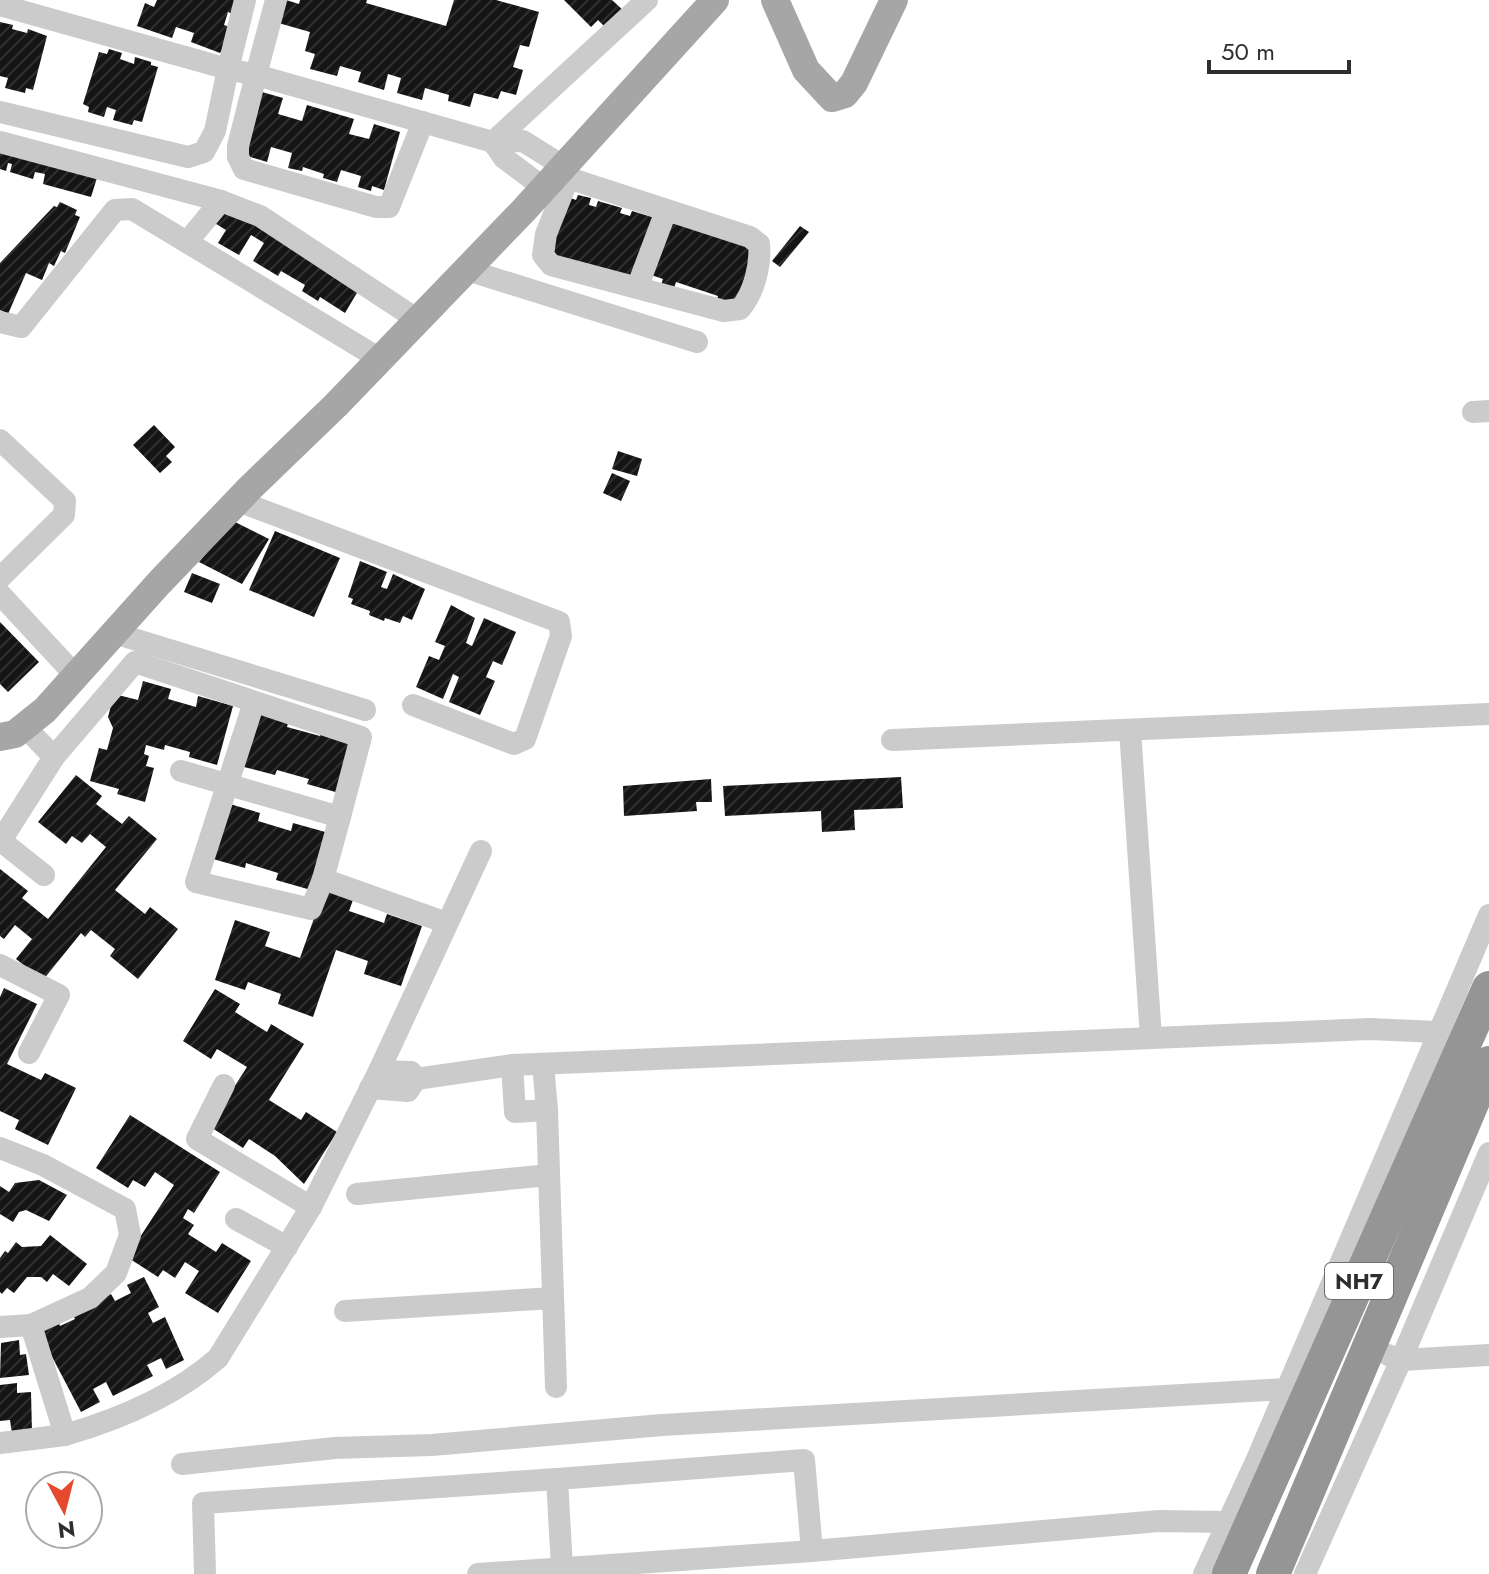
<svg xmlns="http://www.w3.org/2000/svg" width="1489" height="1574" font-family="Jost,sans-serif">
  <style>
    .building { fill: url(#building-hatch) }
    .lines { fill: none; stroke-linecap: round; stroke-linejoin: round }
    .minor { stroke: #cbcbcb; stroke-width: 22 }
    .major { stroke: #a6a6a6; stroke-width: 28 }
    .highway { stroke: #959595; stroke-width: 34 }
    .labels { text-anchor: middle; stroke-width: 8; stroke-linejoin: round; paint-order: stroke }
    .shield { fill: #fff; stroke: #6d6d6d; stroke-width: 2 }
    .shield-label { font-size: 22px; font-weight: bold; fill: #2e2e2e }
  </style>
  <defs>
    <pattern id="building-hatch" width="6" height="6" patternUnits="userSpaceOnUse" patternTransform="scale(2)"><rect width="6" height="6" fill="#151515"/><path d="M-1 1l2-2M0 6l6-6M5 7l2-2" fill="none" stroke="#2f2f2f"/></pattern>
  </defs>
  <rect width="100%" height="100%" fill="#fff"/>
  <!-- building -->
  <g class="building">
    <path d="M 157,0 L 243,0 L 238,16 L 228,12 L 224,25 L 236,29 L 220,53 L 191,42 L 194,33 L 176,27 L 172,38 L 137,26 L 145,3 L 154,7 Z"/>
    <path d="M 286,0 L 299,4 L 300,0 L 367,0 L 366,3 L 446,26 L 454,0 L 496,0 L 539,12 L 529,47 L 520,45 L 513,67 L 523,70 L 516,95 L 501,91 L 498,99 L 474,93 L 470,107 L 448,101 L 449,95 L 425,88 L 422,100 L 397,93 L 401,78 L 388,74 L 384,90 L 358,82 L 361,72 L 340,66 L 337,76 L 310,69 L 315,54 L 305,51 L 310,32 L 275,22 Z"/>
    <path d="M 564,0 L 612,0 L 625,12 L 607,29 L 598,20 L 591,27 Z"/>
    <path d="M 0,22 L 13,25 L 12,29 L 27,33 L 28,29 L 47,36 L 33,90 L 26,88 L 25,93 L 5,88 L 8,78 L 0,76 Z"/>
    <path d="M 109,49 L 122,53 L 120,59 L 134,64 L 135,57 L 151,62 L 151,65 L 158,67 L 142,122 L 134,120 L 132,125 L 113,120 L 116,110 L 107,107 L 104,117 L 88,112 L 89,107 L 83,104 L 99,52 L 107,54 Z"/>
    <path d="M 262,92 L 283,98 L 278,114 L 302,121 L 307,105 L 354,119 L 349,134 L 369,139 L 374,124 L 400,132 L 384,190 L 372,186 L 371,191 L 358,187 L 361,176 L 341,170 L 337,182 L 323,178 L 324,174 L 303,167 L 302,171 L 288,168 L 292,153 L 271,147 L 267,162 L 244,155 Z"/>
    <path d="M 0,136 L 101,165 L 91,197 L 43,184 L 45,174 L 35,172 L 33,179 L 10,172 L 12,164 L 8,163 L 6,171 L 0,169 Z"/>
    <path d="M 210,195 L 361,286 L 345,313 L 320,297 L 318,301 L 302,291 L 305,285 L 281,271 L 278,276 L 253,261 L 264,243 L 251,235 L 239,255 L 218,243 L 226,230 L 208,219 Z"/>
    <path d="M 578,195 L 591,198 L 589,205 L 596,207 L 598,201 L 622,208 L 620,213 L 630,216 L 632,211 L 655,218 L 636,279 L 551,254 L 568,197 L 576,200 Z"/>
    <path d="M 60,202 L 77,210 L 75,215 L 80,217 L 65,253 L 61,251 L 54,266 L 49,263 L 42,280 L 26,273 L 8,314 L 0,310 L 0,263 L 54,206 L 57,207 Z"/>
    <path d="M 668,222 L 756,244 L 736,304 L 716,303 L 718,296 L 676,282 L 674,289 L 661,285 L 663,279 L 651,275 Z"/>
    <path d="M 800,226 L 809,232 L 780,267 L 772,261 Z"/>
    <path d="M 154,425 L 175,447 L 166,456 L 172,462 L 160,473 L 133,445 Z"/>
    <path d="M 618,451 L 642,459 L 637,476 L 612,469 Z"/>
    <path d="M 612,473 L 630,481 L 621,501 L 603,493 Z"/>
    <path d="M 233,521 L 269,539 L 242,584 L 199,562 Z"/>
    <path d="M 275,531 L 340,558 L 314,617 L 249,590 Z"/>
    <path d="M 360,561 L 387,572 L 381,587 L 387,589 L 393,574 L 425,589 L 412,620 L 403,616 L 400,623 L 385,618 L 384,621 L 369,615 L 370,611 L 351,604 L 353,599 L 348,597 Z"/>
    <path d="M 192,573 L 220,584 L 212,603 L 184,592 Z"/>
    <path d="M 451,605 L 475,618 L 466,643 L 472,646 L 484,618 L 516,632 L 502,665 L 493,661 L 486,677 L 495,681 L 480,715 L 449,702 L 459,677 L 453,674 L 443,699 L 416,687 L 429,656 L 439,660 L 445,646 L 435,642 Z"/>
    <path d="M 0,622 L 39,662 L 8,692 L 0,684 Z"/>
    <path d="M 143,681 L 171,689 L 168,699 L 196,707 L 198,696 L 233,706 L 217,765 L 189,757 L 190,752 L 165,745 L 164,750 L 146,745 L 144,754 L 149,756 L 146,766 L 154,768 L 145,802 L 117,794 L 119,789 L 90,781 L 99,748 L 107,750 L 113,728 L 108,717 L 114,694 L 138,700 Z"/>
    <path d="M 256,710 L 289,719 L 287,727 L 320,736 L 323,728 L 355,737 L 339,793 L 307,784 L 309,779 L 277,770 L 275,775 L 240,766 Z"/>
    <path d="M 76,775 L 102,796 L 96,804 L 122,824 L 129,816 L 157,839 L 115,890 L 145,914 L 150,907 L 178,929 L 138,979 L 110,956 L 115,949 L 91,930 L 85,937 L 81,933 L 43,980 L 16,959 L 32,939 L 15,925 L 4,939 L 0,936 L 0,869 L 28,891 L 22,898 L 48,919 L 106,847 L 90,834 L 82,843 L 72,836 L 66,844 L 38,822 Z"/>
    <path d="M 901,777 L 903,808 L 854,810 L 855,830 L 822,832 L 821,811 L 725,816 L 723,786 Z"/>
    <path d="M 711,779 L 712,802 L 696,802 L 697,811 L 624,816 L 623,786 Z"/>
    <path d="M 230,804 L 260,813 L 258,821 L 291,831 L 293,823 L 329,833 L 311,890 L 276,880 L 278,873 L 246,863 L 245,868 L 213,859 Z"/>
    <path d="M 324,890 L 353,900 L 349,911 L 384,923 L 387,914 L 422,926 L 401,986 L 364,974 L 368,961 L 336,950 L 313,1017 L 278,1004 L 281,994 L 248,982 L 245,990 L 215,980 L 235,920 L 270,932 L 265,946 L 300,958 Z"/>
    <path d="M 4,988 L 37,1004 L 7,1064 L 41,1080 L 45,1073 L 76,1088 L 48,1145 L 15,1129 L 19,1120 L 0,1111 L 0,997 Z"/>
    <path d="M 215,989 L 240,1004 L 235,1012 L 267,1032 L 271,1024 L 304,1044 L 269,1100 L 301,1120 L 306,1112 L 337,1132 L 304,1184 L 275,1156 L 249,1139 L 243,1148 L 209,1126 L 247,1067 L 217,1049 L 211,1059 L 183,1041 Z"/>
    <path d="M 130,1115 L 220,1172 L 194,1213 L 188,1209 L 183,1218 L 194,1225 L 188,1234 L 216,1252 L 222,1243 L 251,1261 L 218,1313 L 185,1293 L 199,1271 L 185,1262 L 175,1278 L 163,1270 L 158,1277 L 127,1257 L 174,1185 L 155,1172 L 145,1187 L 133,1180 L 128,1188 L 96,1168 Z"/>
    <path d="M 39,1180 L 67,1195 L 49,1221 L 26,1210 L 19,1212 L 13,1222 L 0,1214 L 0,1186 L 9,1192 L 15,1183 Z"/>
    <path d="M 50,1235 L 87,1264 L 69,1286 L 53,1274 L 47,1282 L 41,1277 L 27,1277 L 14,1293 L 7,1288 L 2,1294 L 0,1292 L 0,1258 L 5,1251 L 8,1253 L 16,1242 L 22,1247 L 41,1246 Z"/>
    <path d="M 144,1277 L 159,1307 L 148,1313 L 153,1323 L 165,1317 L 184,1360 L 166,1369 L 161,1358 L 147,1365 L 153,1376 L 113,1396 L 106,1382 L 93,1389 L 100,1402 L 81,1412 L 38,1330 L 58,1321 L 60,1326 L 75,1319 L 72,1313 L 111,1294 L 115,1301 L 131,1293 L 127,1285 Z"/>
    <path d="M 19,1340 L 20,1355 L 26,1354 L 29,1375 L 0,1378 L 1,1343 Z"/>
    <path d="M 17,1383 L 17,1393 L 31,1392 L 32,1432 L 12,1434 L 10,1420 L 0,1421 L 0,1385 Z"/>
  </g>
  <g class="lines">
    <!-- minor -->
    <g class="minor">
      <path d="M 245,0 L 228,69 L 256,75 L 238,146 L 238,157 L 244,169 L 376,207 L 389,207 L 423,122"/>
      <path d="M 276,0 L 256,75 L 493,142 L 523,141 L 563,166"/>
      <path d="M 0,5 L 228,69 L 215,131 L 204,152 L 188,157 L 0,112"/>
      <path d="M 0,142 L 221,201 L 260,216 L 418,320"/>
      <path d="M 493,142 L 647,0"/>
      <path d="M 493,142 L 504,158 L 544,188"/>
      <path d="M 556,174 L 750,237 L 759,244 C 761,265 754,293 740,309 L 724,311 L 551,265 L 543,255 L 546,234 L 568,179"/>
      <path d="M 187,242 L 221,201"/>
      <path d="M 467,270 L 697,342"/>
      <path d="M 637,288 L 666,211"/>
      <path d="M 0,322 L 21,327 L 115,210 L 132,209 L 380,359"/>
      <path d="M 1473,412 L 1489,411"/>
      <path d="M 0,440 L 65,501 L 64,515 L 0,578"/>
      <path d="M 238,501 L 559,622 L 561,636 L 525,739 L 514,744 L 413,705"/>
      <path d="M 0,594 L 76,676"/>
      <path d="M 114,633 L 365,710"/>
      <path d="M 254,702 L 196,882 L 311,909 L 323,879"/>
      <path d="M 25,727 L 54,757 L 135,662 L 361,737 L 340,817"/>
      <path d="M 1130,730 L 1151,1038"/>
      <path d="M 892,740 L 1489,714"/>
      <path d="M 181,771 L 340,817 L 323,879 L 447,923"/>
      <path d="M 1,841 L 44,875"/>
      <path d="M 0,842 L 54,757"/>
      <path d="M 0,965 L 59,995 L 29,1053"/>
      <path d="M 543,1064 L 547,1110"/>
      <path d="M 512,1065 L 515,1112 L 547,1110 L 556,1387"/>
      <path d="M 416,1079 L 512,1065 L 1370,1029 L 1437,1032"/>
      <path d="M 224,1085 L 197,1139 L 311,1207"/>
      <path d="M 370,1088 L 408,1091 L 416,1079 L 411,1072 L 379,1071"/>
      <path d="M 0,1148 L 43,1165 L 125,1209 L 130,1235 L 116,1273 L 90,1298 L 31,1325 L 0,1327"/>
      <path d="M 357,1194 L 549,1175"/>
      <path d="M 236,1219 L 287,1247"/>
      <path d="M 345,1311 L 553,1298"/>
      <path d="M 31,1325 L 65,1435 C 120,1419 175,1396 218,1358 L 311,1207 L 379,1071 L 481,851"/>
      <path d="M 1388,1355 L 1401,1360 L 1489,1355"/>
      <path d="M 0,1443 L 65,1435"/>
      <path d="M 182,1464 L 335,1448 L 432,1445 L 662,1425 L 1286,1389"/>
      <path d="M 562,1568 L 557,1479 L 804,1460 L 812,1551"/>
      <path d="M 205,1574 L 203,1503 L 557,1479"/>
      <path d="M 478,1574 L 812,1551 L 1159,1521 L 1227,1522"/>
      <path d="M 1204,1574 L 1257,1459 L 1489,915"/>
      <path d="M 1305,1574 L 1401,1360 L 1489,1153"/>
    </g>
    <!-- major -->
    <g class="major">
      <path d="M 775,0 L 806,70 L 832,98 L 845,94 L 854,83 L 894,0"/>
      <path d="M 0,737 L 15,734 L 45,710 L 159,583 L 250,488 L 336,405 L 524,210 L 715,0"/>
    </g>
    <!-- highway -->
    <g class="highway">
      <path d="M 1229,1574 L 1489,988"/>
      <path d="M 1273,1574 L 1489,1063"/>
    </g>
  </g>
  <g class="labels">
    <!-- shield labels -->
    <rect class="shield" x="1325" y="1263" width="68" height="36" rx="6"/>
    <g class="shield-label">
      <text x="1359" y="1289">NH7</text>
    </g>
  </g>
  <!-- north arrow -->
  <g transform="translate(64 1510) rotate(173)"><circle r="38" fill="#ffffff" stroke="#ababab" stroke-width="2"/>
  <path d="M0-6L14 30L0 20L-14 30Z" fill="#e64a2e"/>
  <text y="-12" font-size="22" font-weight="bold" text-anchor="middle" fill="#2e2e2e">N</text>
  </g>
  <!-- scale -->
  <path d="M1209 60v12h140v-12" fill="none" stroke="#2e2e2e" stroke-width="4"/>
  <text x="1221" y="60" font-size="24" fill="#2e2e2e" stroke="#ffffff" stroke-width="6" paint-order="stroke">50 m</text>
</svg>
